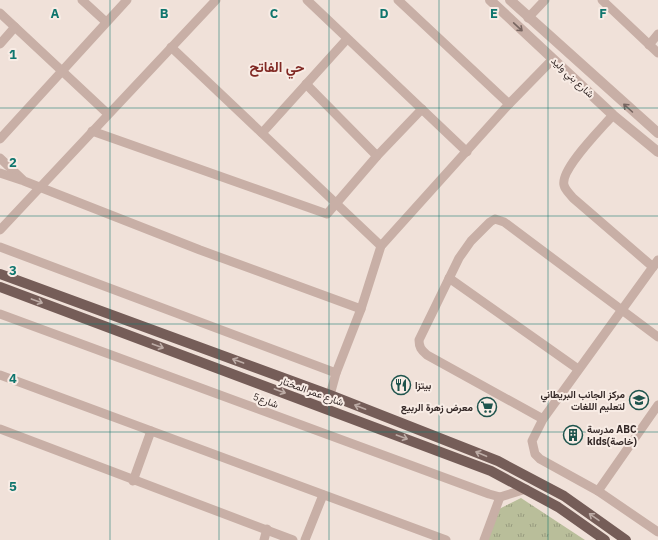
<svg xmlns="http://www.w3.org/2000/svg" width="658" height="540" font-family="'IBM Plex Sans',Vazirmatn,sans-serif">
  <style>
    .park { fill: url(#park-tufts) }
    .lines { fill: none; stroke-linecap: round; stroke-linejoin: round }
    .minor { stroke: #c8afa6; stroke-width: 9 }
    .tertiary { stroke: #c8afa6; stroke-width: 10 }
    .primary { stroke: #755d58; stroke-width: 10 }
    .oneway { stroke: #776560 }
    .oneway2 { stroke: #bdaca6 }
    .grid { fill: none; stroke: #0f766e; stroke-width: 1; stroke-opacity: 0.55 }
    .labels { text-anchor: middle; stroke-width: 4; stroke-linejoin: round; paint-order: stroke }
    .street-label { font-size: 10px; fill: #342827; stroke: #f8ece5 }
    .poi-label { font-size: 10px; font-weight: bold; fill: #342827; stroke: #f8ece5; text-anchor: start }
    .district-label { font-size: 14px; font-weight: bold; fill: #802823; stroke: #f8ece5 }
    .grid-label { font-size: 13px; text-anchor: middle; font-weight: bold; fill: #0f766e; stroke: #f8ece5; stroke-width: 4; stroke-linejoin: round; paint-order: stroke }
  </style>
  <defs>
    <pattern id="park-tufts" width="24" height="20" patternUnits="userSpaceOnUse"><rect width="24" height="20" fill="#b9be9a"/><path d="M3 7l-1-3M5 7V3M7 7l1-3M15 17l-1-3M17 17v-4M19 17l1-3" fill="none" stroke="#979a7e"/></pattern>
  </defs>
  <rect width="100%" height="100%" fill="#f0e1d9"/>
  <!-- park -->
  <path class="park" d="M 521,498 L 585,540 L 487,540 L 499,509 Z"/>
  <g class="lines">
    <!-- minor -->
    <g class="minor">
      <path d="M 82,0 L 106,22"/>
      <path d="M 307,0 L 467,152"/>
      <path d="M 398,0 L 509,104"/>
      <path d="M 602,0 L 658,53"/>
      <path d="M 0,13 L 108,114"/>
      <path d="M 528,18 L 545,0"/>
      <path d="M 0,44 L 15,27"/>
      <path d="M 649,45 L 658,34"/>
      <path d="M 171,47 L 381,246"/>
      <path d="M 306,84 L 377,156"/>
      <path d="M 613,115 C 602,128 560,169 564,185 C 565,190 570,194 573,198 L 653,267"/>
      <path d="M 92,131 L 327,214 L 377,156 L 422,109"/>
      <path d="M 262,133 L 347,39"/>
      <path d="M 0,139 L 127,0"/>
      <path d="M 0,158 L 24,181 L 200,250 L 361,309"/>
      <path d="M 0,173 L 21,180"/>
      <path d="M 0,230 L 216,0"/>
      <path d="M 0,247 L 336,373"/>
      <path d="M 658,260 L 543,419 L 532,441 L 535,454 L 540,459 L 598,491 L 658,532"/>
      <path d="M 449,278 L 578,369"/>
      <path d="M 0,314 L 489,494 L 500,497 L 526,489"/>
      <path d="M 0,375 L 446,540"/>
      <path d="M 330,395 L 336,373 L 361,309 L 381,246 L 509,104 L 553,59"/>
      <path d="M 543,419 L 427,355 C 421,350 419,347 419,340 L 459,258 L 471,241 L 490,222 L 495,219 L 504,222 L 658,337"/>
      <path d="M 0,429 L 293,540"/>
      <path d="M 133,481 L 151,431"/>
      <path d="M 598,491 L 658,405"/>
      <path d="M 264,540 L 267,529"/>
      <path d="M 305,540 L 323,495"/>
      <path d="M 484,540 L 500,497"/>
    </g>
    <!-- tertiary -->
    <g class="tertiary">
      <path d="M 490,0 L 613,115 L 658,152"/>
      <path d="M 510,0 L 658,133"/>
    </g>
    <!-- primary -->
    <g class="primary">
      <path d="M 0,274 L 330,395 L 498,461 L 564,496 L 626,540"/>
      <path d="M 0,287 L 491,471 L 558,507 L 605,540"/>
    </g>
  </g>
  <!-- one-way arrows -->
  <defs><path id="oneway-shaft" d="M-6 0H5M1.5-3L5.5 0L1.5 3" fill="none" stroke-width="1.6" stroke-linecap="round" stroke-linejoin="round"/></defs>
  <g class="oneway">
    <use href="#oneway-shaft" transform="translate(518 27) rotate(43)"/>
    <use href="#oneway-shaft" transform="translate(628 108) rotate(-138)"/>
  </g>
  <g class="oneway2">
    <use href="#oneway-shaft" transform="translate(37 301) rotate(20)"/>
    <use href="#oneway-shaft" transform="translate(158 346) rotate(20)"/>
    <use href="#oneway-shaft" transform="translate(238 361) rotate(-160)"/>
    <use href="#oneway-shaft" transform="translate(280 391) rotate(20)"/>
    <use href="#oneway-shaft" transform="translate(360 407) rotate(-159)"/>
    <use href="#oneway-shaft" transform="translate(402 437) rotate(20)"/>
    <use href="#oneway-shaft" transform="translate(481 454) rotate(-157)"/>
    <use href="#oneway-shaft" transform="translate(594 517) rotate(-145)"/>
  </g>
  <!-- grid -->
  <path class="grid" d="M 110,0 L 110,540M 219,0 L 219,540M 329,0 L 329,540M 439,0 L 439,540M 548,0 L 548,540M 0,108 L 658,108M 0,216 L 658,216M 0,324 L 658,324M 0,432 L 658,432"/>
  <!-- icons -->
  <defs>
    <g id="restaurant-ring" transform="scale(1)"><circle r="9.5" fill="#f8ece5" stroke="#1e544d" stroke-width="1.5"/><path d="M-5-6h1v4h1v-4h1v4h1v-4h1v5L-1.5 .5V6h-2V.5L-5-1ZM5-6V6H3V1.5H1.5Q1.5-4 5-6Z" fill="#1e544d"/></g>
    <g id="school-ring" transform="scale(1)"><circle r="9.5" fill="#f8ece5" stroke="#1e544d" stroke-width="1.5"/><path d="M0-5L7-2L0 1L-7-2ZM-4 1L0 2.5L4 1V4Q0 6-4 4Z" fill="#1e544d"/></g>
    <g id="supermarket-ring" transform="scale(1)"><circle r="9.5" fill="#f8ece5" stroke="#1e544d" stroke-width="1.5"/><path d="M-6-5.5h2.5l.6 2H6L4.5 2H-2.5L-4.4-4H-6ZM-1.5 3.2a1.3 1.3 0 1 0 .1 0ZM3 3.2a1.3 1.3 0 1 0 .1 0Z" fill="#1e544d"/></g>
    <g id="building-ring" transform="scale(1)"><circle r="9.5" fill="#f8ece5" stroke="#1e544d" stroke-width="1.5"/><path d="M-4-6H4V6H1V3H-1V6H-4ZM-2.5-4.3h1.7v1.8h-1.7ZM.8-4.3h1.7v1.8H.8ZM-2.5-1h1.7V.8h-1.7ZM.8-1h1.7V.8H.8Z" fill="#1e544d"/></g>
  </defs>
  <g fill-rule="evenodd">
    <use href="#restaurant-ring" x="401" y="385"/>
    <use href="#school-ring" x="639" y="400"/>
    <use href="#supermarket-ring" x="487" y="407"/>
    <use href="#building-ring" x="573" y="435"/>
  </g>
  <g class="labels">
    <!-- street labels -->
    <g class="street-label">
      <text transform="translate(573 77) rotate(43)" y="4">شارع بني وليد</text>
      <text transform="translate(312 391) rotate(20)" y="4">شارع عمر المختار</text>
      <text transform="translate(266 400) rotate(20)" y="4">شارع5</text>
    </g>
    <!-- poi labels -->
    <g class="poi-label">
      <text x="415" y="389">بيتزا</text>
      <text x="625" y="398" text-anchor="end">مركز الجانب البريطاني<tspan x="625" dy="12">لتعليم اللغات</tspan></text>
      <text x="473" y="411" text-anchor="end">معرض زهرة الربيع</text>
      <text x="587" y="433">مدرسة ABC<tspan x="587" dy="12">kids(خاصة)</tspan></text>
    </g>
    <!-- district labels -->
    <g class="district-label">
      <text x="277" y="72">حي الفاتح</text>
    </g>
  </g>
  <g class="grid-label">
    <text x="55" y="18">A</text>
    <text x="164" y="18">B</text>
    <text x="274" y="18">C</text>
    <text x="384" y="18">D</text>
    <text x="494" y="18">E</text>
    <text x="603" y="18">F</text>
    <text x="13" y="59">1</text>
    <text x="13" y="167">2</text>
    <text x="13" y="275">3</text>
    <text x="13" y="383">4</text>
    <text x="13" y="491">5</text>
  </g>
</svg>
